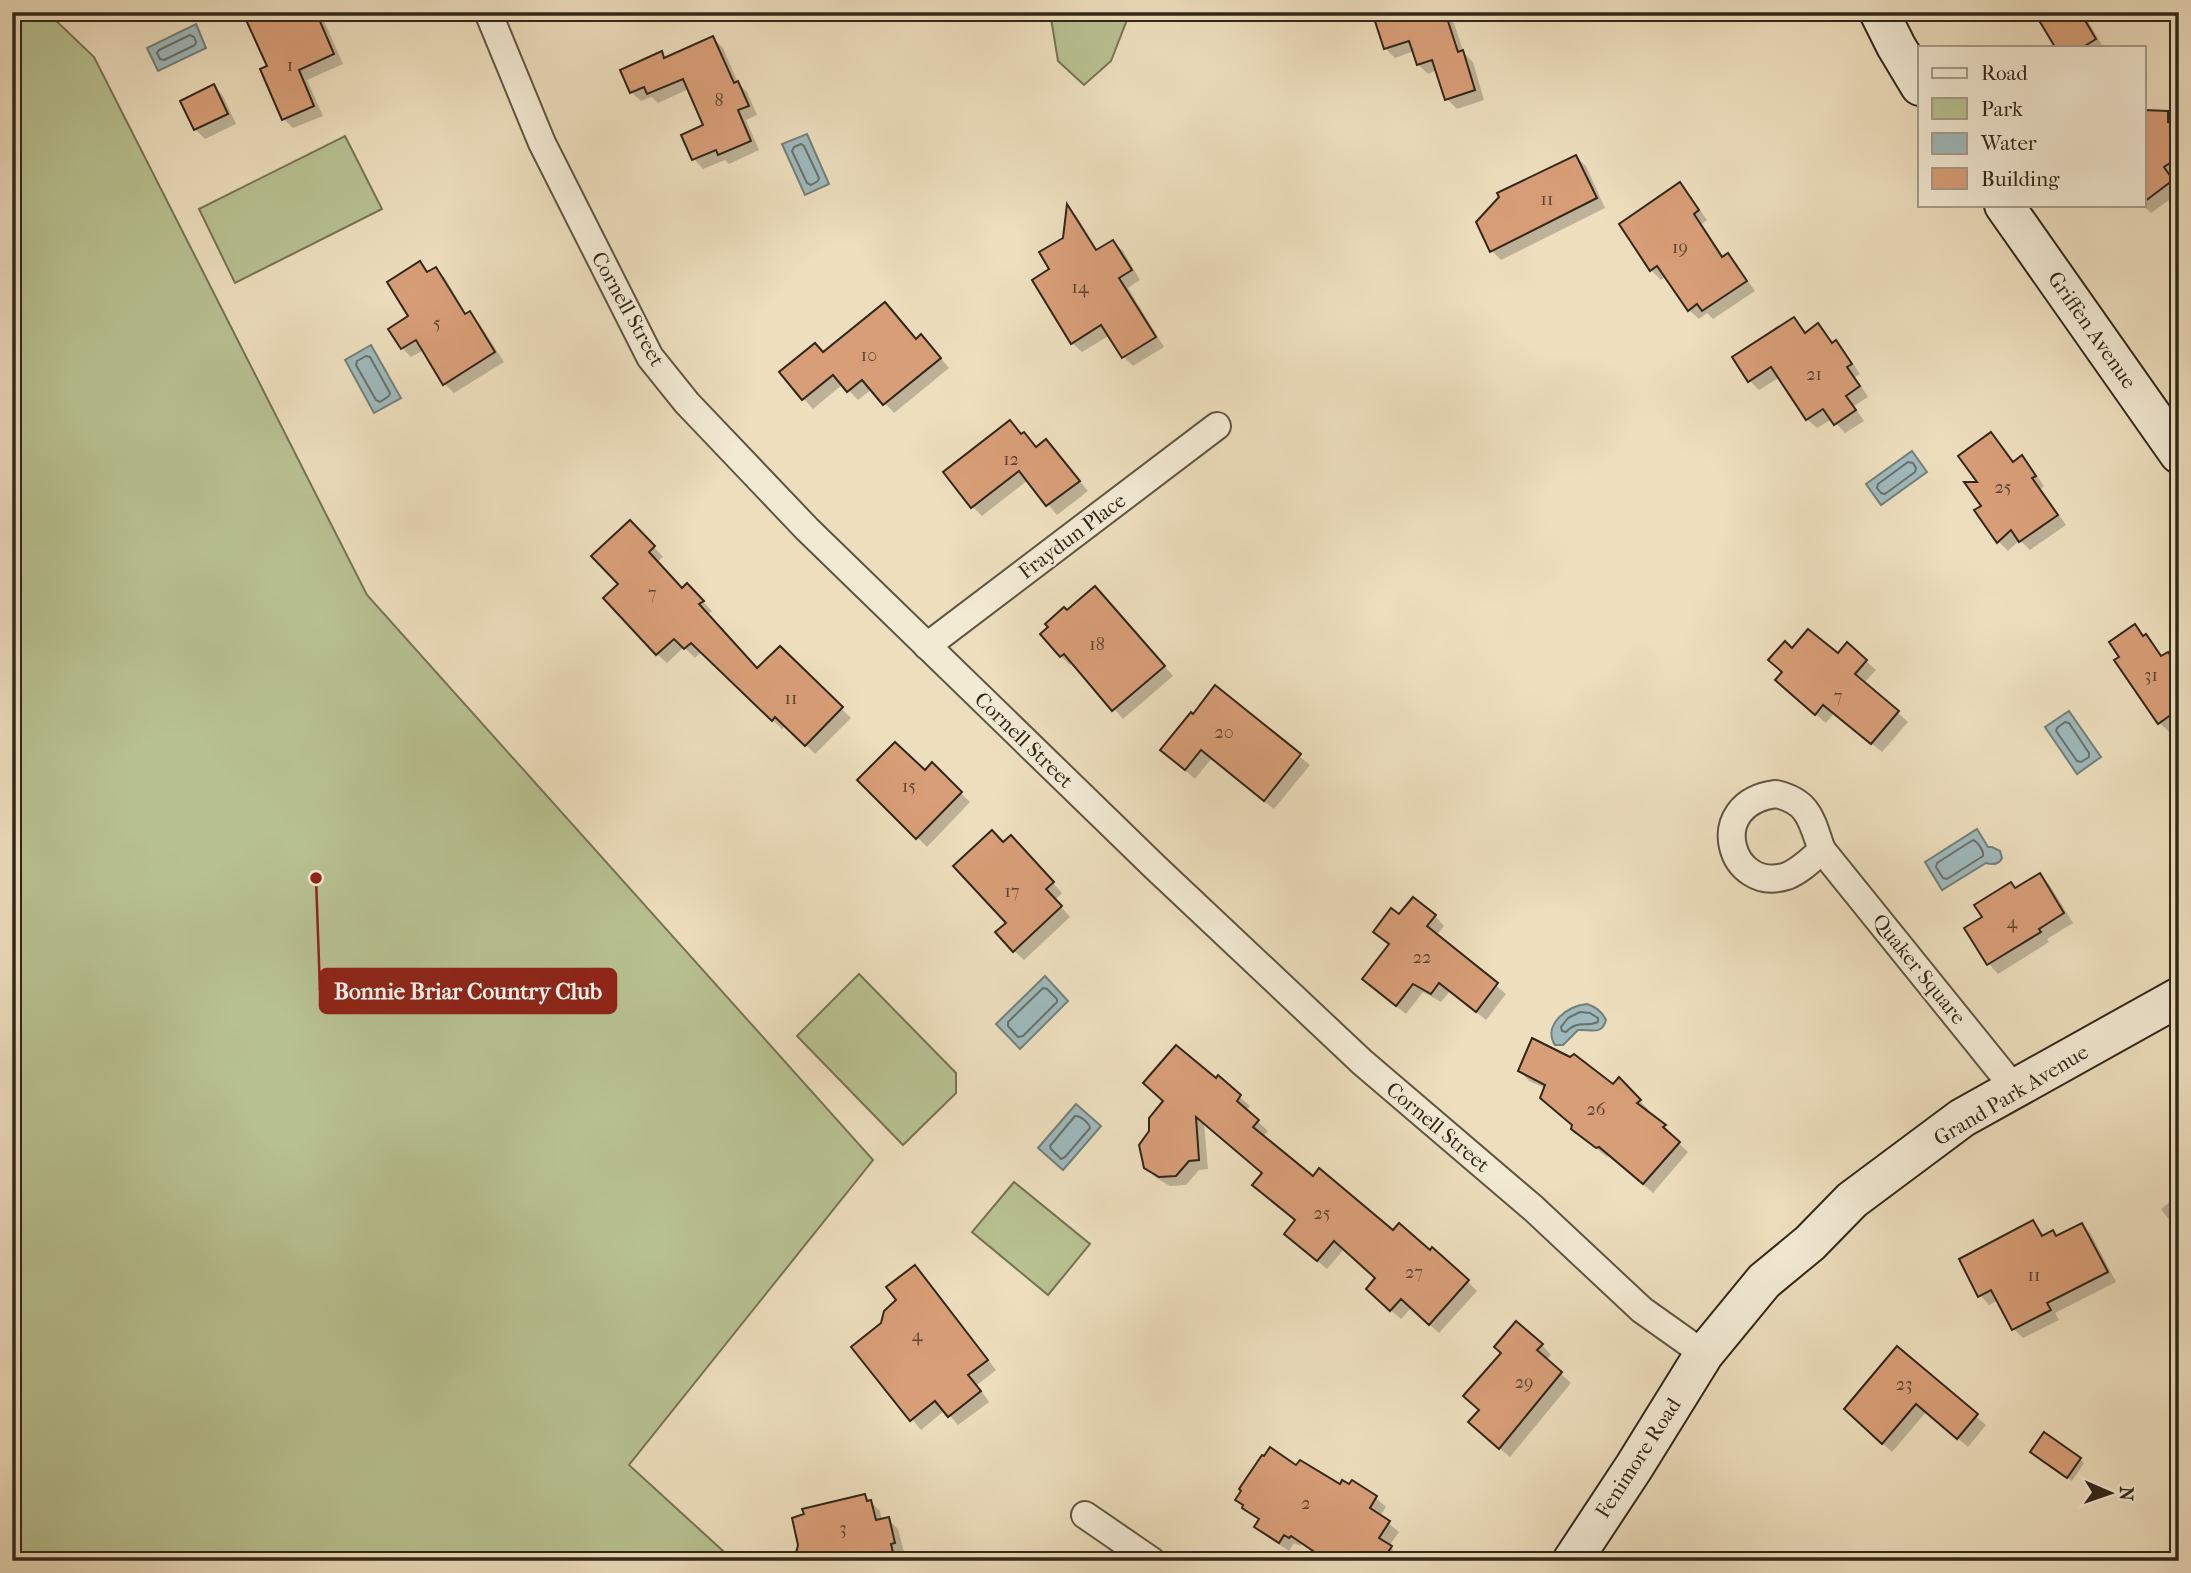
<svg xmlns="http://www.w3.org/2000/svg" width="2191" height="1573" font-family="'IM FELL French Canon',serif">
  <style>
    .green { fill: #b8c191; stroke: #757454; stroke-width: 2 }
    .water { fill: #9eb9bc; stroke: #737f7a; stroke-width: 2 }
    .shadow { fill: #0003 }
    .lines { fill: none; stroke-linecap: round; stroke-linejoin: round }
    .shore { stroke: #68706a; stroke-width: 2 }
    .building { fill: #d89e77; stroke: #322718; stroke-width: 2 }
    .street-casing { stroke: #615541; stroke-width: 30 }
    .secondary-casing { stroke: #322718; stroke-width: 42 }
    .street { stroke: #f3ead4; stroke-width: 26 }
    .secondary { stroke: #f3ead4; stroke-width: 38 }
    .labels { text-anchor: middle; stroke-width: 5; stroke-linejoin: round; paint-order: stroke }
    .number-label { font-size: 18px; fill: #5c4530 }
    .street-label { font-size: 21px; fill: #322718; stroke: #f3ead4 }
    .leader { fill: none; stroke: #8f2418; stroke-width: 2.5 }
    .callout-dot { fill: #8f2418; stroke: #f3ead4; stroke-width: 2.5 }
    .callout { fill: #8f2418; stroke: #8f2418; stroke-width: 2.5 }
    .callout-label { font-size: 23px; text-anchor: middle; font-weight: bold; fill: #fff }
  </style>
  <rect width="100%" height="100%" fill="#eddebd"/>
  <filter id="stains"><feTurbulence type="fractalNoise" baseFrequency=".00286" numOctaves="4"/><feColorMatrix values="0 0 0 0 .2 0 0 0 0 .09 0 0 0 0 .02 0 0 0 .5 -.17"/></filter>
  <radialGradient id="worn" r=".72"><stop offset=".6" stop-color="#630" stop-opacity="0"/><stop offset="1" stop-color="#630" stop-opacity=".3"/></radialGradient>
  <!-- green -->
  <g class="green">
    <path d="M 12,12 L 47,12 L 94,57 L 367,595 L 873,1160 L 629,1465 L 734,1561 L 12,1561 Z"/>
    <path d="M 1050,12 L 1130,12 L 1111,61 L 1084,85 L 1058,61 Z"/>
    <path d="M 345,136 L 382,209 L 235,283 L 199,209 Z"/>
    <path d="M 859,974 L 956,1073 L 956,1093 L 903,1145 L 797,1036 Z"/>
    <path d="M 1014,1182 L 1090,1244 L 1048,1295 L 972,1232 Z"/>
  </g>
  <!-- water -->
  <g class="water">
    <path d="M 196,24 L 206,48 L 158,71 L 147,48 Z"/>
    <path d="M 807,134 L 829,184 L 805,195 L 782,144 Z"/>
    <path d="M 371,345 L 401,398 L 374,413 L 345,360 Z"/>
    <path d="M 1912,451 L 1927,472 L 1881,505 L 1866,484 Z"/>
    <path d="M 2069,711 L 2101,757 L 2077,774 L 2045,727 Z"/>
    <path d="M 1977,829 L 1988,847 L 1992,847 L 2000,851 L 2002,858 C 1999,865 1993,865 1986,863 L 1942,890 L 1925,862 Z"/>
    <path d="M 1045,976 L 1068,1001 L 1020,1049 L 996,1024 Z"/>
    <path d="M 1587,1004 C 1596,1007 1602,1011 1606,1020 C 1602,1036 1590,1029 1578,1030 L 1563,1045 L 1555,1045 C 1542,1025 1568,1005 1587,1004 Z"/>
    <path d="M 1076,1104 L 1101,1126 L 1063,1170 L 1038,1148 Z"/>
  </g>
  <!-- shadow -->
  <g class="shadow">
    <path d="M 245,12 L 320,12 L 343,64 L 307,80 L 323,116 L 293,128 L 284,119 L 269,67 Z"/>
    <path d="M 1363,12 L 1450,12 L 1464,53 L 1473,62 L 1484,100 L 1457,109 L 1447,99 L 1437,70 L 1428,74 L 1418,64 L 1414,51 L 1395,58 L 1385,48 L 1378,26 Z"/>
    <path d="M 2036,12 L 2092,12 L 2085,16 L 2103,47 L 2057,47 Z"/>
    <path d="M 713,38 L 723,48 L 738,83 L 747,92 L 757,115 L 746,120 L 759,150 L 729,164 L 725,160 L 703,169 L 694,159 L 683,136 L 705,126 L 689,89 L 658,103 L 652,97 L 641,101 L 631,92 L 661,53 L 667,59 Z"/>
    <path d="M 214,86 L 223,96 L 236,124 L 205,139 L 195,129 Z"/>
    <path d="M 2144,111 L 2167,113 L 2179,126 L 2179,173 L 2172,178 L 2179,186 L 2179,193 L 2151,213 L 2142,205 Z"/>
    <path d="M 1576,157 L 1586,166 L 1605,208 L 1501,260 L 1492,251 Z"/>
    <path d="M 1680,184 L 1689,194 L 1707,220 L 1702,224 L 1724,257 L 1727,255 L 1737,265 L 1755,291 L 1713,319 L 1707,313 L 1699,319 L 1689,310 L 1666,276 L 1661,280 L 1651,270 Z"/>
    <path d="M 1068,207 L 1076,215 L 1098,251 L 1113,242 L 1123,251 L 1140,280 L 1128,288 L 1164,347 L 1133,366 L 1124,357 L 1110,335 L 1082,352 L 1072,343 L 1052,269 L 1064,239 Z"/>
    <path d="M 420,263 L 429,273 L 435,269 L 445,278 L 467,315 L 470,313 L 479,323 L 504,362 L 454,393 L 445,384 L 424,350 L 411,357 L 402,348 L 411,317 Z"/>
    <path d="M 1794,319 L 1807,333 L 1818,326 L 1834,344 L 1836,343 L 1845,352 L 1860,374 L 1855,377 L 1868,397 L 1854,406 L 1864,421 L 1845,433 L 1832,419 L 1817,428 L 1807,419 L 1780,377 L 1759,390 L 1750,381 Z"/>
    <path d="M 931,346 L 949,368 L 894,413 L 872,389 L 858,400 L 843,384 L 813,409 L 781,373 L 823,354 Z"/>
    <path d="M 1010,422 L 1037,448 L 1046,441 L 1088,491 L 1057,515 L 1028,480 L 982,516 L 973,507 Z"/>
    <path d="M 1991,434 L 2014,463 L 2022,457 L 2031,467 L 2044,486 L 2041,489 L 2066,525 L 2030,550 L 2020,540 L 2008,551 L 1998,541 L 1983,506 L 1980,484 Z"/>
    <path d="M 640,532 L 663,557 L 657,562 L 682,590 L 687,585 L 712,611 L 707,615 L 758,670 L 780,648 L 851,718 L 815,754 L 786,725 L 782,729 L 701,652 L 695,658 L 684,647 L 667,663 L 657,654 L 620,584 Z"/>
    <path d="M 1105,598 L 1173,676 L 1123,719 L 1074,663 L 1070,665 L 1061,656 L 1067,612 Z"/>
    <path d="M 2134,627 L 2155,646 L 2163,657 L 2168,654 L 2179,666 L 2179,725 L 2169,732 L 2160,723 L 2122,658 Z"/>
    <path d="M 1792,650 L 1866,661 L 1876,670 L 1864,683 L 1908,722 L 1882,752 L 1834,713 L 1826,723 L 1787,690 L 1784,673 Z"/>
    <path d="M 1216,688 L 1310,765 L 1274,809 L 1211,759 L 1195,779 L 1162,750 L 1193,716 Z"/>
    <path d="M 932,765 L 970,802 L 927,847 L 859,780 L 925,773 Z"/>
    <path d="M 1004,844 L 1020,847 L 1062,893 L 1055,900 L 1070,917 L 1024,960 L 1014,951 L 1009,923 Z"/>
    <path d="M 2040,875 L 2049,884 L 2073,923 L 2047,939 L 2049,942 L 1998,974 L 1989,964 L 1967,928 L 1984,917 L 2016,889 Z"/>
    <path d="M 1435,916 L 1444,926 L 1436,936 L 1506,994 L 1486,1020 L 1450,991 L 1441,1002 L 1423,992 L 1406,1014 L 1374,988 L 1390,946 L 1375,932 L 1399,917 Z"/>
    <path d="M 1520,1071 L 1613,1087 L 1619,1080 L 1649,1110 L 1647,1112 L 1665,1127 L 1674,1136 L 1672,1137 L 1688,1152 L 1653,1193 L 1610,1156 L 1607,1157 L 1583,1138 L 1573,1129 L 1574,1126 L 1545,1088 L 1529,1081 Z"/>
    <path d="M 1218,1078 L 1250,1106 L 1246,1111 L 1268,1131 L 1263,1137 L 1313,1178 L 1467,1281 L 1477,1291 L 1439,1333 L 1411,1308 L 1401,1319 L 1378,1299 L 1377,1279 L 1344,1249 L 1327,1269 L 1296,1243 L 1297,1221 L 1263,1174 L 1204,1123 L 1208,1169 L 1199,1170 L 1186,1185 L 1170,1186 L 1155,1177 L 1145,1167 Z"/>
    <path d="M 2179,1195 L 2179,1234 L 2161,1209 Z"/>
    <path d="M 2033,1222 L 2045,1236 L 2053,1232 L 2058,1237 L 2082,1225 L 2091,1234 L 2116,1282 L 2055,1313 L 2059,1320 L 2023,1338 L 2014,1329 L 1999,1300 L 1989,1305 L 1980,1295 Z"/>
    <path d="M 915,1267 L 924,1277 L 996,1370 L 977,1385 L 989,1402 L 958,1425 L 945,1410 L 921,1430 L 853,1347 L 883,1324 Z"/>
    <path d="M 1542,1345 L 1551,1355 L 1546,1360 L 1571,1383 L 1510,1457 L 1480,1432 L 1480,1410 L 1466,1396 Z"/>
    <path d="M 1897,1348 L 1986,1425 L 1968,1447 L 1926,1412 L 1892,1452 L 1855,1419 Z"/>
    <path d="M 2032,1452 L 2080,1459 L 2084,1463 L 2072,1481 Z"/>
    <path d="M 1297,1467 L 1341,1486 L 1349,1487 L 1352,1482 L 1376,1498 L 1386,1507 L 1380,1516 L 1399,1532 L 1389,1546 L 1400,1557 L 1398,1561 L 1325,1561 L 1301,1544 L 1300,1546 L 1294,1543 L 1289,1551 L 1266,1536 L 1256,1527 L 1260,1521 L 1237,1500 Z"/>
    <path d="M 865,1496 L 880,1511 L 882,1521 L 888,1519 L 898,1529 L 904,1552 L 900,1553 L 902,1561 L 802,1561 Z"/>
  </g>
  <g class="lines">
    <!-- shore -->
    <g class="shore">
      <path d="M 190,35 L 194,37 L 196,42 L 195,45 L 164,60 L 160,59 L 157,53 L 159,50 Z"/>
      <path d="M 801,144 L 804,146 L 819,178 L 818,181 L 811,185 L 807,183 L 792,151 L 794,147 Z"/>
      <path d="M 366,356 L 370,357 L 390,393 L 389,396 L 380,402 L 376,400 L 356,365 L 357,361 Z"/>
      <path d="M 1908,462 L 1913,463 L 1916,468 L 1915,472 L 1885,494 L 1881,493 L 1877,488 L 1878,484 Z"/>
      <path d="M 2065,722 L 2069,723 L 2089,753 L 2089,757 L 2081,762 L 2077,761 L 2056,731 L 2057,728 Z"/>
      <path d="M 1973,840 C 1978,842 1984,851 1983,856 L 1947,879 L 1943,878 L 1936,867 L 1937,863 Z"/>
      <path d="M 1043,988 L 1047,989 L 1057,999 L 1057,1002 L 1023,1036 L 1018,1037 L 1008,1026 L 1008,1022 Z"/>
      <path d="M 1580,1012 L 1590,1013 L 1598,1018 L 1598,1022 C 1585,1028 1579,1019 1566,1032 L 1562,1031 L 1561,1027 L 1568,1018 Z"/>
      <path d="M 1075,1116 C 1080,1115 1089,1123 1090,1128 L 1065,1157 L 1061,1159 L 1051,1149 L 1050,1146 Z"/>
    </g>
  </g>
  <!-- building -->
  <g class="building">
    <path d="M 261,12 L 316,12 L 334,54 L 299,70 L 314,106 L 282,120 L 260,69 L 267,66 L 246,20 Z"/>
    <path d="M 1372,12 L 1445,12 L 1458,52 L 1463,50 L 1475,90 L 1445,100 L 1432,60 L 1417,65 L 1409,41 L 1384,49 Z"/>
    <path d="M 2034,12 L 2080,12 L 2096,39 L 2083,47 L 2055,47 Z"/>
    <path d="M 713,36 L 734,83 L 738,81 L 749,106 L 738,110 L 751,141 L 718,155 L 716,150 L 692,160 L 681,135 L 703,125 L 683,79 L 647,94 L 644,87 L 630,93 L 620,70 L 662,51 L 664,58 Z"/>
    <path d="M 214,84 L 228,114 L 194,130 L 180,101 Z"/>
    <path d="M 2144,110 L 2168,111 L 2168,122 L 2179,123 L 2179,157 L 2164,167 L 2173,180 L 2144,202 Z"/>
    <path d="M 1576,155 L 1597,198 L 1490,252 L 1476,222 L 1499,197 L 1497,193 Z"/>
    <path d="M 1680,182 L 1699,210 L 1694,214 L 1722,257 L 1728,253 L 1747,281 L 1702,311 L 1697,304 L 1688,311 L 1657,266 L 1650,271 L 1619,224 Z"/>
    <path d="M 1067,204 L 1096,250 L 1113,240 L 1132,270 L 1119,278 L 1156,337 L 1122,358 L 1101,325 L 1071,344 L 1032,280 L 1049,269 L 1039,252 L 1063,238 Z"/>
    <path d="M 420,261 L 427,272 L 436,267 L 465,314 L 470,311 L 495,352 L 443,385 L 416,340 L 401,349 L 388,329 L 408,316 L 387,282 Z"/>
    <path d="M 885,302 L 916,339 L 921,334 L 941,358 L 883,405 L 862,380 L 847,392 L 833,375 L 802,400 L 779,372 L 815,343 L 823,352 Z"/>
    <path d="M 1794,317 L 1805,333 L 1818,323 L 1832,343 L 1836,340 L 1852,364 L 1847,367 L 1860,386 L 1846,396 L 1856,410 L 1834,425 L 1823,409 L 1806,420 L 1771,367 L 1748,382 L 1732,357 Z"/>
    <path d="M 1010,420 L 1021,434 L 1024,432 L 1036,447 L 1046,439 L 1080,481 L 1046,506 L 1019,471 L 971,508 L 943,472 Z"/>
    <path d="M 1991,432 L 2013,462 L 2022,455 L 2036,476 L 2032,478 L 2058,515 L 2019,542 L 2011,530 L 1997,543 L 1974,510 L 1981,506 L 1964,482 L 1977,482 L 1958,456 Z"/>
    <path d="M 630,520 L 655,546 L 649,552 L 682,588 L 687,583 L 704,601 L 699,604 L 757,668 L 780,646 L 843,707 L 805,746 L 775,717 L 772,721 L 691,643 L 684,649 L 674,639 L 656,655 L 603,598 L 618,584 L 591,556 Z"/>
    <path d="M 1095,586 L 1165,666 L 1112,711 L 1064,654 L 1060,657 L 1040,634 L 1048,627 L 1045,624 L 1064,607 L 1067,610 Z"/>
    <path d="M 2135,624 L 2143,636 L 2146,634 L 2161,656 L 2168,652 L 2179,668 L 2179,709 L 2158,724 L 2114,660 L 2119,657 L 2109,642 Z"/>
    <path d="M 1808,629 L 1838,653 L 1847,642 L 1867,660 L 1855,674 L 1899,711 L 1871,744 L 1823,705 L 1815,715 L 1775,680 L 1782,672 L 1768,660 L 1785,641 L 1792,648 Z"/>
    <path d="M 1215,685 L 1301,754 L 1264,801 L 1201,750 L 1185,770 L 1160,750 L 1191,712 L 1193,714 Z"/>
    <path d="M 895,742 L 925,770 L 932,762 L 962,792 L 916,839 L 857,780 Z"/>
    <path d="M 992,830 L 1003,842 L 1011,835 L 1054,882 L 1046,889 L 1062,906 L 1013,952 L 995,932 L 1006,923 L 953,866 Z"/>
    <path d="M 2040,873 L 2064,913 L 2039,929 L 2041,932 L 1987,965 L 1964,928 L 1982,917 L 1974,905 L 2011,882 L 2015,888 Z"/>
    <path d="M 1413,897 L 1436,915 L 1427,926 L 1498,983 L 1476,1012 L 1439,983 L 1431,994 L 1413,984 L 1396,1006 L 1362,979 L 1389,944 L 1373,932 L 1391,908 L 1399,914 Z"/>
    <path d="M 1532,1038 L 1570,1057 L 1574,1054 L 1613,1084 L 1619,1077 L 1641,1100 L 1637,1103 L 1666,1125 L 1663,1127 L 1680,1142 L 1643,1184 L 1599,1147 L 1596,1148 L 1571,1129 L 1572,1125 L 1540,1098 L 1545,1085 L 1518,1071 Z"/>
    <path d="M 1176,1045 L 1216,1078 L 1218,1075 L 1241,1095 L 1237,1101 L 1259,1120 L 1253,1127 L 1313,1176 L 1319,1168 L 1393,1230 L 1399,1223 L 1430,1250 L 1432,1247 L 1469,1280 L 1429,1325 L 1401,1299 L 1390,1311 L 1366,1289 L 1375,1278 L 1334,1241 L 1317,1261 L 1284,1234 L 1295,1220 L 1252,1185 L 1262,1173 L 1196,1117 L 1199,1160 L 1189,1161 L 1176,1176 L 1159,1177 L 1144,1168 L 1139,1145 L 1149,1131 L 1149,1118 L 1163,1101 L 1143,1083 Z"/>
    <path d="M 2033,1220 L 2042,1236 L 2053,1230 L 2056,1236 L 2082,1223 L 2108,1272 L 2047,1303 L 2051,1310 L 2012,1330 L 1991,1290 L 1978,1297 L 1959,1259 Z"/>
    <path d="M 915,1265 L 988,1360 L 968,1375 L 981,1391 L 948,1417 L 935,1401 L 910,1421 L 851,1347 L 881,1323 L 884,1311 L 896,1300 L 886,1287 Z"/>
    <path d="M 1516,1321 L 1543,1344 L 1537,1350 L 1562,1372 L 1499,1449 L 1468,1422 L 1479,1410 L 1463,1396 L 1501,1353 L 1494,1347 Z"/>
    <path d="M 1897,1346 L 1978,1414 L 1957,1439 L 1916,1404 L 1882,1444 L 1844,1409 Z"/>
    <path d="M 2044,1432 L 2081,1458 L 2067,1478 L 2030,1452 Z"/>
    <path d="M 1270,1447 L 1296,1465 L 1300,1460 L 1340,1484 L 1342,1480 L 1349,1484 L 1352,1480 L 1377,1496 L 1370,1508 L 1390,1521 L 1379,1538 L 1392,1546 L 1382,1561 L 1328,1561 L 1291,1536 L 1289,1538 L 1284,1535 L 1279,1543 L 1254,1527 L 1259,1519 L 1242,1508 L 1243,1505 L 1235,1500 L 1241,1491 L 1239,1489 L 1262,1455 L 1264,1456 Z"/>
    <path d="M 865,1494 L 867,1501 L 871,1500 L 876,1520 L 889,1517 L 895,1543 L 891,1544 L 895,1561 L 794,1561 L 798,1545 L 792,1518 L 804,1514 L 802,1509 Z"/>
  </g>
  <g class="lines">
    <!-- street casing -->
    <g class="street-casing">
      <g id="street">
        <path d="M 488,12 L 542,143 L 650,357 L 687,403 L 807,529 L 1156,868 L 1362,1062 L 1533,1208 L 1642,1310 L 1704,1354"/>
        <path d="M 927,646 L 1217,426"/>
        <path d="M 1776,794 C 1810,802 1811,820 1822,850 C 1812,859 1800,871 1787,876 C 1730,895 1703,803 1776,794 Z"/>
        <path d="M 1822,850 L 2015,1089"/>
        <path d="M 1085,1515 L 1152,1561"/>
      </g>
    </g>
    <!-- secondary casing -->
    <g class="secondary-casing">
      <g id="secondary">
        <path d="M 1879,12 L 1896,46 L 1920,86"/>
        <path d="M 2004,205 L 2179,454"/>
        <path d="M 1572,1561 L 1634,1467 L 1704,1354 L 1764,1281 L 1810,1243 L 1852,1200 L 1962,1118 L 2179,997"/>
      </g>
    </g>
    <!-- street -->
    <use href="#street" class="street"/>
    <!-- secondary -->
    <use href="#secondary" class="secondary"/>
  </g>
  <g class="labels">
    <!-- number labels -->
    <g class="number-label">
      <text x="290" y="71">1</text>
      <text x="719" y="106">8</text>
      <text x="1547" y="205">11</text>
      <text x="1680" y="253">19</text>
      <text x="1080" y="293">14</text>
      <text x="437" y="329">5</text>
      <text x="869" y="361">10</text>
      <text x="1814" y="380">21</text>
      <text x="1011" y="465">12</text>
      <text x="2003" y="493">25</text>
      <text x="652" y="599">7</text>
      <text x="1097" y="650">18</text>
      <text x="2151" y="681">31</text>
      <text x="1838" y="702">7</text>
      <text x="791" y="704">11</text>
      <text x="1224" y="738">20</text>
      <text x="909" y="792">15</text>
      <text x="1012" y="897">17</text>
      <text x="2012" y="928">4</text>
      <text x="1422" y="963">22</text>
      <text x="1596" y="1115">26</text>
      <text x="1322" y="1219">25</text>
      <text x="1414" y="1278">27</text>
      <text x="2034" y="1281">11</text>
      <text x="917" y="1341">4</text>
      <text x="1524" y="1388">29</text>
      <text x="1904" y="1390">23</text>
      <text x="1306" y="1509">2</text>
      <text x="843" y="1534">3</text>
    </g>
    <!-- street labels -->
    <g class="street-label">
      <text transform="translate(628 309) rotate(61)" y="7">Cornell Street</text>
      <text transform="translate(2092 330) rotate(55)" y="7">Griffen Avenue</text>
      <text transform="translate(1072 536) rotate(-37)" y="7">Fraydun Place</text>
      <text transform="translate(1024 740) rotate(44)" y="7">Cornell Street</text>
      <text transform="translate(1919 969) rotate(51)" y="7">Quaker Square</text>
      <text transform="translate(2011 1095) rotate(-31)" y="7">Grand Park Avenue</text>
      <text transform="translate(1438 1127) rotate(40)" y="7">Cornell Street</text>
      <text transform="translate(1638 1458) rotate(-57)" y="7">Fenimore Road</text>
    </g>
  </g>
  <!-- callouts -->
  <path class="leader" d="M316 878L320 991"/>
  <circle class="callout-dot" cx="316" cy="878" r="7"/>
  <rect class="callout" x="320" y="969" width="296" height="44" rx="7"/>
  <g class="callout-label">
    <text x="468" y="999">Bonnie Briar Country Club</text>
  </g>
  <!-- margin -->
  <rect width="2191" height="1573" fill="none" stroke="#eddebd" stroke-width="42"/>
  <rect x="14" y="14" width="2163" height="1545" fill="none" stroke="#322718" stroke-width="3.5"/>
  <rect x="21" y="21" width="2149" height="1531" fill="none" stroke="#322718" stroke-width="2"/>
  <!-- legend -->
  <rect x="1918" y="46" width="228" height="161" fill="#f3ead4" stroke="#a69c89" stroke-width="2"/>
  <rect x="1932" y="68" width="35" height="10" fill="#f3ead4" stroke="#a69c89" stroke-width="2"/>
  <text x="1981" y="80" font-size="21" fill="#322718">Road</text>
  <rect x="1932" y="98" width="35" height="21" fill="#b8c191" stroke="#a69c89" stroke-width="2"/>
  <text x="1981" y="116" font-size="21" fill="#322718">Park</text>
  <rect x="1932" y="133" width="35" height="21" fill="#9eb9bc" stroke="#a69c89" stroke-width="2"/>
  <text x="1981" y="150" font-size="21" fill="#322718">Water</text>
  <rect x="1932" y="168" width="35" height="21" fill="#d89e77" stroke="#a69c89" stroke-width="2"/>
  <text x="1981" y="186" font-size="21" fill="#322718">Building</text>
  <!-- north arrow -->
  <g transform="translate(2110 1493) rotate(92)" stroke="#f3ead4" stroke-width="5" paint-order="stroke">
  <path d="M0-5L12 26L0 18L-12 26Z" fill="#322718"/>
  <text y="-10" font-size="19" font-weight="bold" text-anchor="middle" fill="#322718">N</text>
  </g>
  <rect width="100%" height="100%" filter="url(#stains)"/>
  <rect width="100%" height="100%" fill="url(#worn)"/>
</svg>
